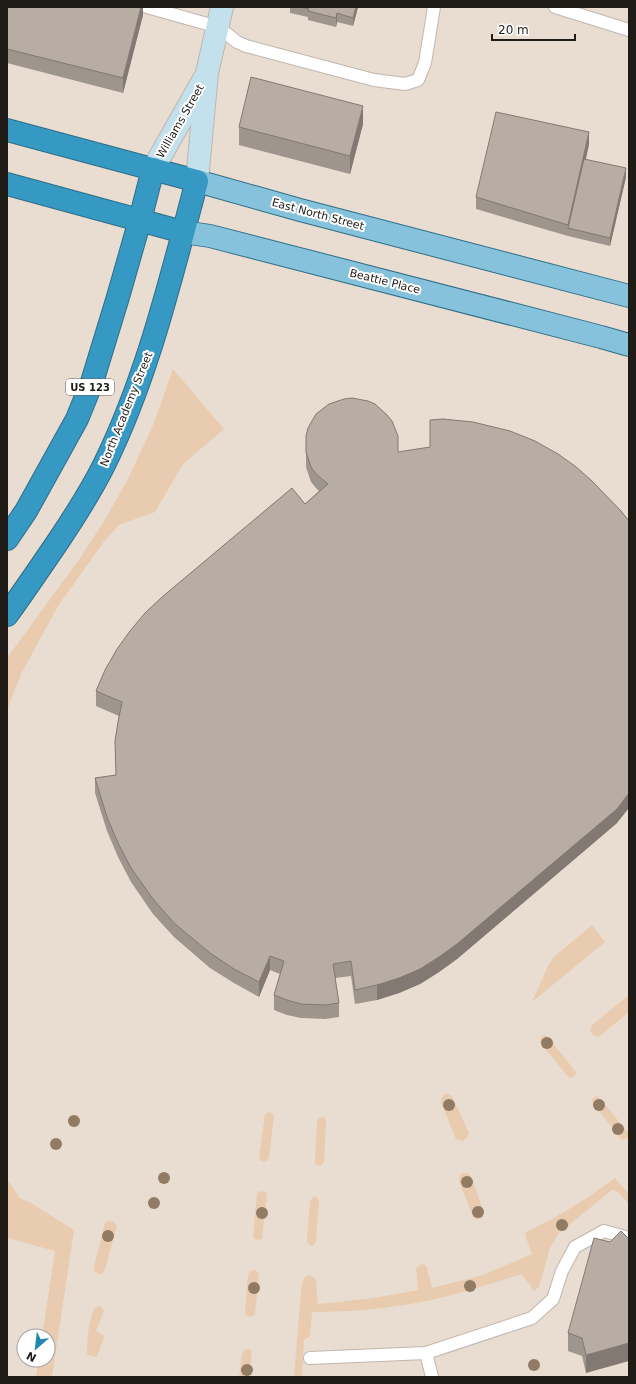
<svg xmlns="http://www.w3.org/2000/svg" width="636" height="1384" font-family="'DejaVu Sans',sans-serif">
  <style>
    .green { fill: #e9ccaf }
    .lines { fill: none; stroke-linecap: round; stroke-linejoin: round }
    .lane-casing { stroke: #c1b6ac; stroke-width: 14 }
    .secondary-casing { stroke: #c1b6ac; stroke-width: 24 }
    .primary-casing { stroke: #2e6d87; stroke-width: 24 }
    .highway-casing { stroke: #2e6d87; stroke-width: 24 }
    .lane { stroke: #fff; stroke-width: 12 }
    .secondary { stroke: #c3e0ed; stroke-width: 22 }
    .primary { stroke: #86c2dc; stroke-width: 22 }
    .highway { stroke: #3699c4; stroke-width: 22 }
    .tree { fill: #917b62 }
    .wall { fill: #9e958c }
    .shaded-wall { fill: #817972 }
    .building { fill: #b8ada3; stroke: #817972 }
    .labels { text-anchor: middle; stroke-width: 4; stroke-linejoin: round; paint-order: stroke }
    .shield { fill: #fff; stroke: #625f5d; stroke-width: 1 }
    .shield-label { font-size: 10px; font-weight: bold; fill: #1f1b17 }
    .street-label { font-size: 11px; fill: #1f1b17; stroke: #fff }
  </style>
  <rect width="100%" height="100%" fill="#e9ddd2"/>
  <!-- green -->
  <g class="green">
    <path d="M 173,369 L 224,429 L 183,464 L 155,512 L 119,525 L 103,543 L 58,606 L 21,674 L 7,710 L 7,658 L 78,561 L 103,523 L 128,479 L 153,425 Z"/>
    <path d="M 592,925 L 605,942 L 532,1002 L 548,966 L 554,957 Z"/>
    <path d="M 629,995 L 629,1012 L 600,1036 C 594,1037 592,1035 590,1030 L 592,1025 Z"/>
    <path d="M 544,1035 L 547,1036 L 576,1072 L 576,1074 L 572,1078 L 569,1078 L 540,1042 L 540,1039 Z"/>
    <path d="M 447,1093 L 452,1096 L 453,1098 L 469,1133 L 466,1139 L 462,1141 L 456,1139 L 441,1103 L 442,1096 Z"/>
    <path d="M 596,1096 L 599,1097 L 629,1134 L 627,1139 L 622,1140 L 592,1102 L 592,1099 Z"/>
    <path d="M 270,1112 L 274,1116 L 269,1158 L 267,1161 L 264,1162 L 261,1161 L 259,1157 L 265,1115 L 267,1113 Z"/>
    <path d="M 322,1117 L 325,1118 L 326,1122 L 324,1163 L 320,1166 L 316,1165 L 315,1162 L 317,1121 L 319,1118 Z"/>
    <path d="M 463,1173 L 467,1173 L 471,1176 L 484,1213 C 484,1219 479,1220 475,1219 L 473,1217 L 459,1181 L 460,1175 Z"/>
    <path d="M 615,1178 L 629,1194 L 629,1204 L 618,1192 L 612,1190 L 558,1234 L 550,1248 L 539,1287 L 534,1291 L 522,1274 C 489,1284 456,1295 421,1302 C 385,1309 349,1312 312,1312 L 310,1336 L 304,1340 L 302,1377 L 294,1377 L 301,1291 C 302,1284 302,1276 310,1275 L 316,1280 L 318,1304 L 373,1298 L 418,1290 L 416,1268 L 422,1264 L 425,1265 L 427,1267 L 432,1288 L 483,1275 L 532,1254 L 525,1235 L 526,1232 C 558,1217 587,1199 615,1178 Z"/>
    <path d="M 7,1179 L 20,1198 L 31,1203 L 74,1230 L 52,1377 L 36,1377 L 39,1360 L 48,1360 L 48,1336 L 42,1336 L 55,1251 L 7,1238 Z"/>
    <path d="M 260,1191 L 266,1192 L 267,1195 L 262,1238 L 261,1240 L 254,1239 L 253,1236 L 257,1194 Z"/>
    <path d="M 315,1196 L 318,1198 L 319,1202 L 316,1240 L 315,1244 L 312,1246 L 308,1244 L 307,1240 L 310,1201 L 312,1198 Z"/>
    <path d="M 108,1221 L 114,1222 L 117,1226 L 105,1269 L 102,1274 L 98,1274 L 94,1271 L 94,1267 L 105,1223 Z"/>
    <path d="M 255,1270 L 258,1272 L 259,1276 L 255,1313 L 253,1316 L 250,1317 L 246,1315 L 245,1312 L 248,1275 L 250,1271 Z"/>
    <path d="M 98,1306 L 102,1307 L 104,1311 L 96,1331 L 105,1336 L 97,1356 L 94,1357 L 87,1354 L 87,1349 C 88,1339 88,1311 98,1306 Z"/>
    <path d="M 245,1349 L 248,1349 L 252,1351 L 249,1377 L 239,1377 L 242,1353 Z"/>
  </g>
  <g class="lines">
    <!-- lane casing -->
    <g class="lane-casing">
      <g id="lane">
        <path d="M 147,7 L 218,27 L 237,42 L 246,46 L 374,80 L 405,84 L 418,80 L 425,63 L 434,7"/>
        <path d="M 555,7 L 629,30"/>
        <path d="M 426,1353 L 432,1377"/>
        <path d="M 310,1358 L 426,1353 L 532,1318 L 553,1299 L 562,1271 L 575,1247 L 604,1231 L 629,1238"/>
      </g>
    </g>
    <!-- secondary casing -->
    <g class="secondary-casing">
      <g id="secondary">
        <path d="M 153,169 L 204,79"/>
        <path d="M 197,181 L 207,73 L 222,7"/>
      </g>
    </g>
    <!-- primary casing -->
    <g class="primary-casing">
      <g id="primary">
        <path d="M 197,181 L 300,210 L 629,296"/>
        <path d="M 183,232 L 210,236 L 601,337 L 629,345"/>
      </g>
    </g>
    <!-- highway casing -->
    <g class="highway-casing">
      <g id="highway">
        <path d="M 7,130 L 197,181 C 171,277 148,376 104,465 C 91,491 75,516 59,540 C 42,565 25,590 7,615"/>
        <path d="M 7,184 L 183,232"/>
        <path d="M 7,539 L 26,511 L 77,419 L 92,382 L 118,297 L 140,220 L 153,169"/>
      </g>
    </g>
    <!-- lane -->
    <use href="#lane" class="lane"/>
    <!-- secondary -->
    <use href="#secondary" class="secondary"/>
    <!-- primary -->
    <use href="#primary" class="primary"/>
    <!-- highway -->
    <use href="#highway" class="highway"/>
  </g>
  <!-- trees -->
  <g class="tree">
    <circle cx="547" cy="1043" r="6"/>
    <circle cx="449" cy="1105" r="6"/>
    <circle cx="599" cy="1105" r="6"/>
    <circle cx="74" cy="1121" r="6"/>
    <circle cx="618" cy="1129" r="6"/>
    <circle cx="56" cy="1144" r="6"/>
    <circle cx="164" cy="1178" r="6"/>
    <circle cx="467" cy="1182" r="6"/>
    <circle cx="154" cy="1203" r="6"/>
    <circle cx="478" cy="1212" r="6"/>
    <circle cx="262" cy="1213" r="6"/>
    <circle cx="562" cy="1225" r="6"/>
    <circle cx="108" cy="1236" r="6"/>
    <circle cx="470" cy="1286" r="6"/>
    <circle cx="254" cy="1288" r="6"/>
    <circle cx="534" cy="1365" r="6"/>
    <circle cx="247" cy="1370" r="6"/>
  </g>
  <!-- wall -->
  <g class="wall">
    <path d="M 7,7 L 143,7 L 143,15 L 123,93 L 7,63 Z"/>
    <path d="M 290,7 L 358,7 L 353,26 L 337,22 L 336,27 L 308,20 L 308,17 L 290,13 Z"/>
    <path d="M 363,124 L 350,174 L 239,145 L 239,127 Z"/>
    <path d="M 589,144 L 586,159 L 626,177 L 610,246 L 568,236 L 476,209 L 476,197 Z"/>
    <path d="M 306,436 L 398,452 L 617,823 L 457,959 L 439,972 L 420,984 L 399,993 L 377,1000 L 355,1004 L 351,976 L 335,978 L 339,1003 L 339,1017 L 325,1019 L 301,1018 L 287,1015 L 274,1010 L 274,995 L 280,974 L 270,970 L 259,997 L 234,983 L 210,968 L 174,937 L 153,914 L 131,882 L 118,857 L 107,831 L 95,793 L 95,778 L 116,775 L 115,741 L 119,716 L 96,706 L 96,691 L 305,504 L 319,491 L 316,488 L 311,482 L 306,467 Z"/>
    <path d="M 610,1242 L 586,1373 L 582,1356 L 568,1351 L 568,1333 Z"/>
  </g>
  <!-- shaded-wall -->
  <g class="shaded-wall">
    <path d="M 141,7 L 143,7 L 143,15 L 123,93 L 123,78 Z"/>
    <path d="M 356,7 L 358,7 L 353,26 L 353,18 Z"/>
    <path d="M 337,13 L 337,22 L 336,27 L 336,18 Z"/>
    <path d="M 363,106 L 363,124 L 350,174 L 350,156 Z"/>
    <path d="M 589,132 L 589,144 L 570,228 L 568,228 L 568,225 Z"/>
    <path d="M 626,168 L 626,177 L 610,246 L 610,238 Z"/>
    <path d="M 629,793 L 629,808 L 617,823 L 457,959 L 439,972 L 420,984 L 399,993 L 377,1000 L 377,985 Z"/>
    <path d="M 270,956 L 270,970 L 259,997 L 259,982 Z"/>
    <path d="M 629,1343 L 629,1361 L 586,1373 L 586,1355 Z"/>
  </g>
  <!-- building -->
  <g class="building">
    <path d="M 7,7 L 141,7 L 123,78 L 7,49 Z"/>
    <path d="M 301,7 L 356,7 L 353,18 L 337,13 L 336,18 L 308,11 L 309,9 Z"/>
    <path d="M 251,77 L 363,106 L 350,156 L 239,127 Z"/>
    <path d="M 496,112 L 589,132 L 568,225 L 476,197 Z"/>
    <path d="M 584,159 L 626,168 L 610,238 L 568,228 Z"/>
    <path d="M 352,398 L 368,401 L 375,404 L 387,415 L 392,421 L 398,436 L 398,452 L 430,447 L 430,420 L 443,419 L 473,422 L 510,431 L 535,441 L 558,454 L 575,466 L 592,481 L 621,511 L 629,521 L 629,793 L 617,809 L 457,944 L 439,957 L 420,969 L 399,978 L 377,985 L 355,990 L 351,961 L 333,964 L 339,1003 L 325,1005 L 301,1004 L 287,1000 L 274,995 L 284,961 L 270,956 L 259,982 L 234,969 L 210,953 L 174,923 L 153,899 L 131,868 L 118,843 L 107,817 L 95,778 L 116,775 L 115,741 L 118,722 L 122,702 L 96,691 L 105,670 L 117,649 L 130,631 L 145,613 L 162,597 L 292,488 L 305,504 L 328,484 L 316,474 L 311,467 L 306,452 L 306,436 L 308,428 L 316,414 L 329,404 L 344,399 Z"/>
    <path d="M 621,1231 L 629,1239 L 629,1343 L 586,1355 L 582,1338 L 568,1333 L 594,1238 L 610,1242 Z"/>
  </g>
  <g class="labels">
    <!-- shield labels -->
    <rect class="shield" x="66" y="379" width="48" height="16" rx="3"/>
    <g class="shield-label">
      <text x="90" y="391">US 123</text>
    </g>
    <!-- street labels -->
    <g class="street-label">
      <text transform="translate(180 121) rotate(-60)" y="4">Williams Street</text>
      <text transform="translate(318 214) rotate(15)" y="4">East North Street</text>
      <text transform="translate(385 281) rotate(14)" y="4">Beattie Place</text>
      <text transform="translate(126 409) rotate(-68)" y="4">North Academy Street</text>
    </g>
  </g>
  <!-- border -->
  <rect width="636" height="1384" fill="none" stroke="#1f1b17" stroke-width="16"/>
  <!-- north arrow -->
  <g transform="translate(36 1348) rotate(208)"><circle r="19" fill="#ffffff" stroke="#a5a4a2"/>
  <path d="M0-3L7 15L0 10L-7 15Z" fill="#2187b0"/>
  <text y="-6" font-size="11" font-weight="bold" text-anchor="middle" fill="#1f1b17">N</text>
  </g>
  <!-- scale -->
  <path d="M492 34v6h83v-6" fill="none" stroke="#1f1b17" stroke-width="2"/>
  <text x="498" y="34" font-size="12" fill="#1f1b17" stroke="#ffffff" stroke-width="3" paint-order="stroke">20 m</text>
</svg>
